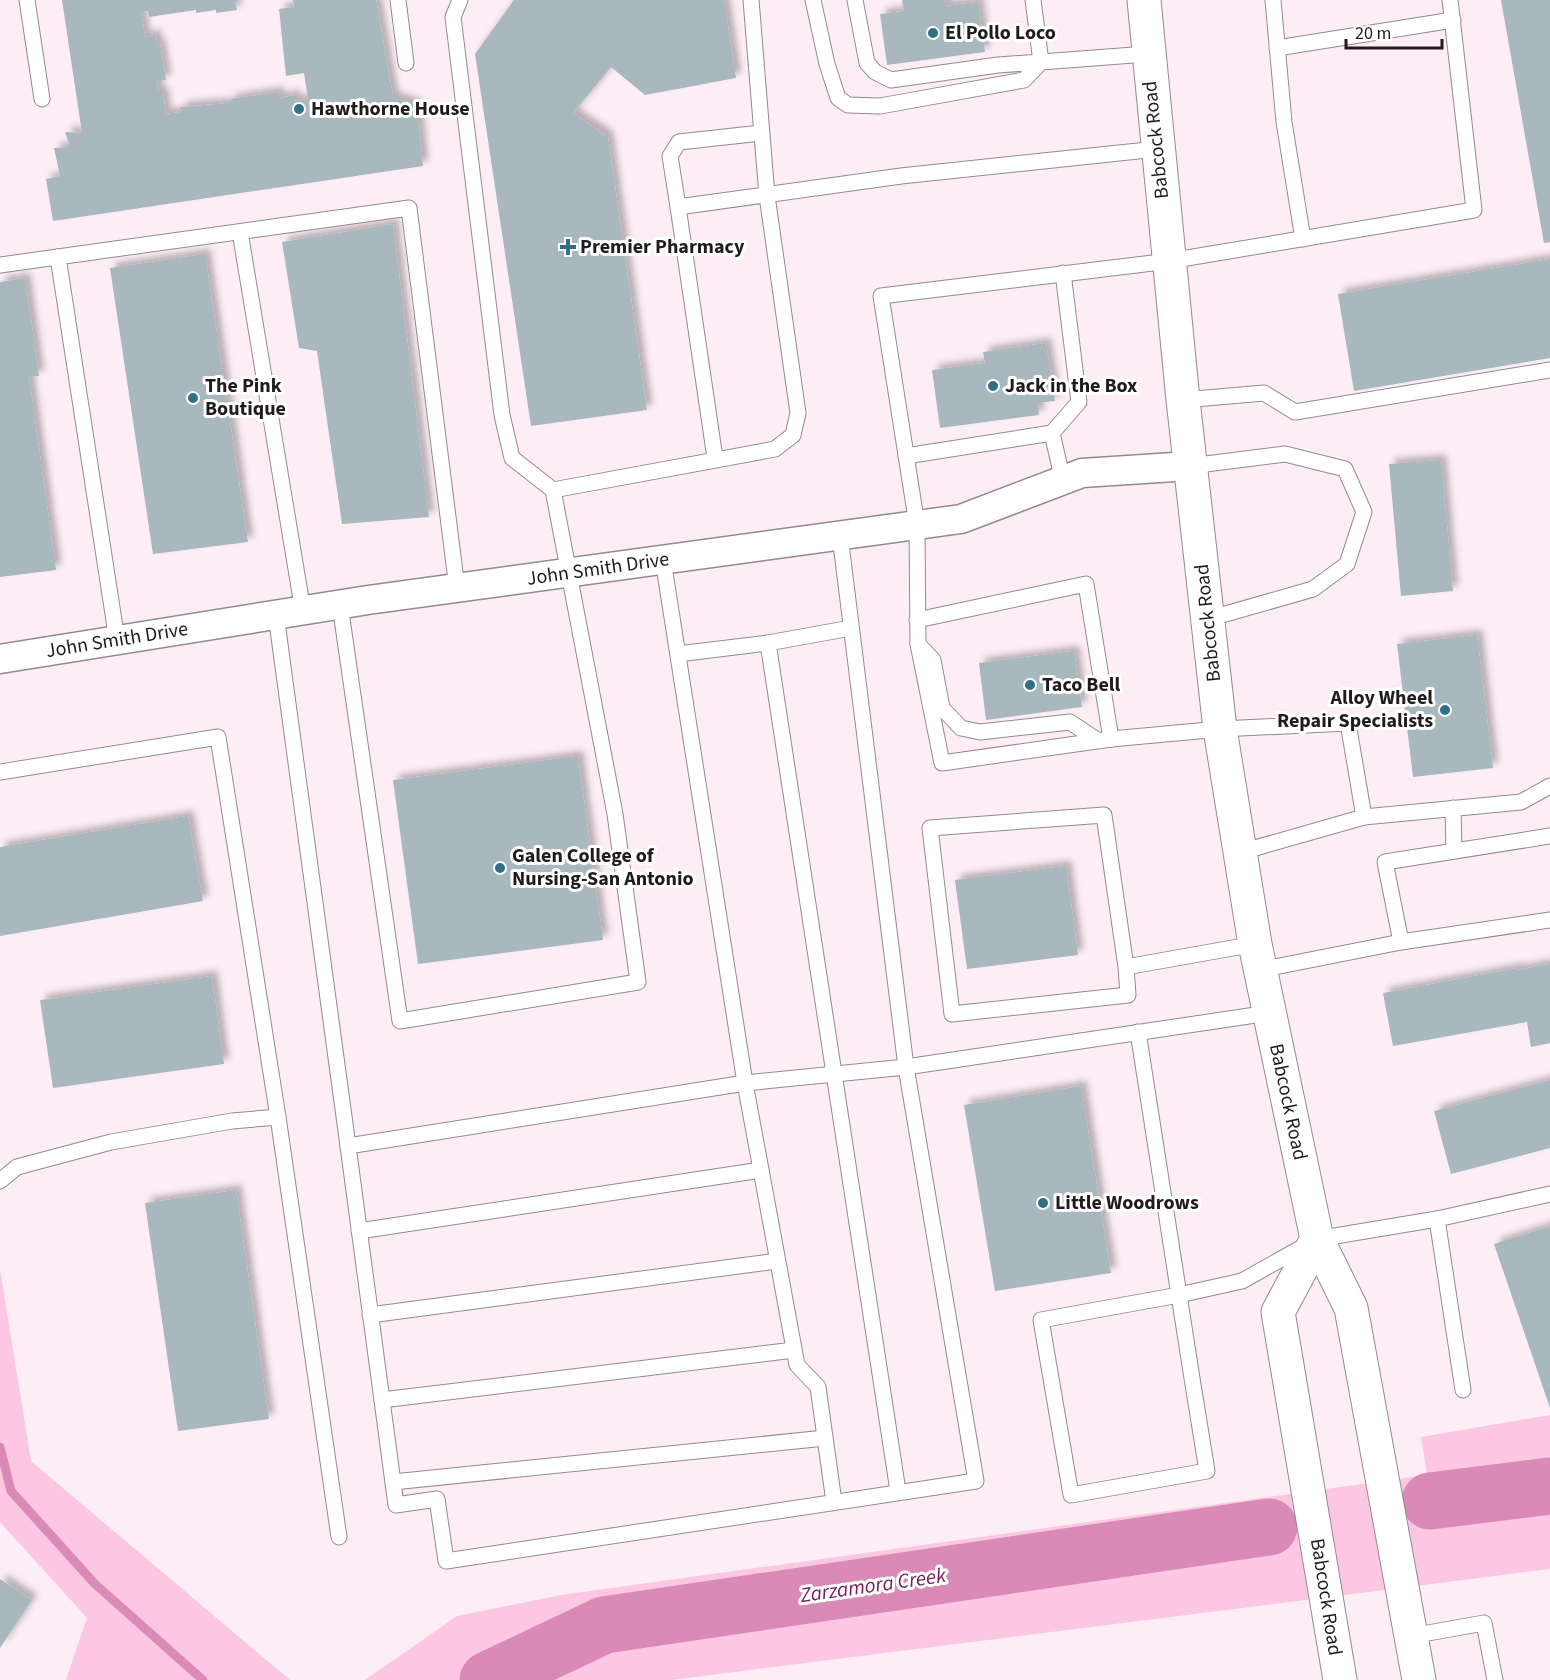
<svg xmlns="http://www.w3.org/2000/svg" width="1550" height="1680" font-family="'Source Sans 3',sans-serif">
<defs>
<filter id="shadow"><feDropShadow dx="5.5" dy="-5.5" stdDeviation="3" flood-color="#0004"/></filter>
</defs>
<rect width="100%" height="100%" fill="#fdeef5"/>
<g fill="#fdc7e4">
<path d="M0 1269 31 1461 290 1680H66L87 1618 0 1522Z"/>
<path d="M1550 1415V1569L672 1680H365L457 1616 561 1595 1427 1475 1421 1437Z"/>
</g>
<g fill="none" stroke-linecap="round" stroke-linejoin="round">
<path stroke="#d98ab6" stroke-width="9" d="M0 1447 11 1491 95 1584 203 1680"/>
<g stroke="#d98ab6" stroke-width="57">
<path d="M1430 1501 1550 1486"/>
<path d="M488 1680 604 1625 1269 1527"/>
</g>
</g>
<g fill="#a8b8be" filter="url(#shadow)">
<path d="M62 0H240L235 2 237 10 216 13V10L196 13V10L149 17 148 11 141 12 145 37 156 35 157 45 160 44 166 80 157 81 159 93H163L166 114 181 112 180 107 231 103V99L278 92 279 98 295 95V101L308 99 304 73 286 76 279 9 294 7 293 0H376L393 97 417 105 423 166 53 221 46 179 60 176 54 148 70 147 65 132 82 133Z"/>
<path d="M514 0H724L736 78 645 95 611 67 573 113 608 137 647 410 531 426 475 54Z"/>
<path d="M902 0H945L946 6 978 2 985 52 887 65 880 14 904 11Z"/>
<path d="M1501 0H1550V242L1544 243Z"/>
<path d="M393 224 429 517 342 524 317 351 299 348 282 242Z"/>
<path d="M205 254 248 542 153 554 110 268Z"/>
<path d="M1550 259V358L1354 391 1338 294Z"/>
<path d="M25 278 39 376 29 377 56 570 0 577V282Z"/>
<path d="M1046 343 1055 401 1038 403 1039 415 940 428 932 370 985 363 983 352Z"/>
<path d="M1441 460 1453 591 1401 596 1389 464Z"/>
<path d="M1477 635 1493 768 1413 777 1397 644Z"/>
<path d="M1074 651 1082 707 986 720 979 663Z"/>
<path d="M578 756 603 940 418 964 393 780Z"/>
<path d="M188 816 203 901 0 936V847Z"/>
<path d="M1066 866 1078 955 967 969 955 880Z"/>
<path d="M1550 964V1043L1531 1047 1527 1022 1393 1046 1383 993 1518 968V970Z"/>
<path d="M212 976 224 1064 53 1088 40 1000Z"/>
<path d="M1550 1080V1148L1451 1174 1434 1111Z"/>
<path d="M1081 1086 1111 1273 995 1291 964 1105Z"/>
<path d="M236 1190 269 1419 178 1431 145 1203Z"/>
<path d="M1550 1226V1408L1494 1244Z"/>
<path d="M0 1579 32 1600 0 1648Z"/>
</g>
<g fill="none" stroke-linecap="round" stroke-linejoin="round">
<defs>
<g id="service">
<path d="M27 0 42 99"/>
<path d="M398 0 406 63"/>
<path d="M813 0 827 64 838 98 848 105 880 106 1024 80 1041 62 1147 54"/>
<path d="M855 0 867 63 875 72 891 80 998 65 1041 62 1033 0"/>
<path d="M1273 0 1284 122 1303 239"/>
<path d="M1277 48 1453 20"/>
<path d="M678 207 670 156 679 142 761 133"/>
<path d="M240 232 303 611"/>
<path d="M58 257 117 640"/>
<path d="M0 265 409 208 457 588"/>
<path d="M1183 400 1264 393 1295 412 1550 370"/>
<path d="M1052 433 1079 402 1063 273"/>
<path d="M906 456 1052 433 1063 481"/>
<path d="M715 458 678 207 901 176 1157 149"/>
<path d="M1190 466 1285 454 1345 469 1364 512 1347 564 1313 589 1208 619"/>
<path d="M553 490 775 449 793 435 798 413 767 196 751 0"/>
<path d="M663 560 745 1083 348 1146 396 1505 437 1499 446 1561 976 1481 906 1067 840 536"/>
<path d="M340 605 400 1021 638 982 615 814 553 490 512 458 502 415 453 17 460 0"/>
<path d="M276 615 348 1146"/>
<path d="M917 620 1086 584 1111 739"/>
<path d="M851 628 768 643 898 1491"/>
<path d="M918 644 933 660 942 708 961 728 980 732 1070 722 1097 740"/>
<path d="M678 654 768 643"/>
<path d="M0 772 218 737 278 1117"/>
<path d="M1453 808 1454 851"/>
<path d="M1364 817 1521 802 1550 786"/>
<path d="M1241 852 1364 817 1348 723 1220 729 1111 739 942 763 918 644 917 525 881 296 1169 261 1474 210 1450 0"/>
<path d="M1401 942 1385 862 1550 836"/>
<path d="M1126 967 1104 815 930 828 952 1014 1128 995 1126 967 1255 944"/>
<path d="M1259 970 1401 942 1550 920"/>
<path d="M1138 1032C1161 1179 1183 1325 1207 1471L1071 1495 1041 1320 1179 1295 1242 1281 1317 1239 1437 1219 1550 1194"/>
<path d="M0 1181 17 1167 111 1142 232 1121 278 1117 339 1537"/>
<path d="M1437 1219 1463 1390"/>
<path d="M359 1231 761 1170"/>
<path d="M370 1315 777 1261"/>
<path d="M382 1400 794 1350"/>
<path d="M393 1482 825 1438"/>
<path d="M834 1502 818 1387 797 1365 745 1083 906 1067 1269 1013"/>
<path d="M1411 1636 1484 1623 1495 1680"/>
</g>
<path id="minor" d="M0 659 368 600 961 519 1082 473 1190 466"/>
<g id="primary">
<path d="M1144 0 1183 400 1220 729 1255 944 1317 1239 1351 1308 1419 1680"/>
<path d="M1317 1239 1278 1312 1340 1680"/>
</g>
</defs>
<use href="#service" stroke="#95888f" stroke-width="17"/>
<use href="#minor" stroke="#95888f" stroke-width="31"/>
<use href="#primary" stroke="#95888f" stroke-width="35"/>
<use href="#service" stroke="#fff" stroke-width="15"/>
<use href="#minor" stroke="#fff" stroke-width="28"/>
<use href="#primary" stroke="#fff" stroke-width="33"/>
</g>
<g fill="#316f85" stroke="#fff" stroke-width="2">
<circle cx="933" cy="33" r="6"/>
<circle cx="299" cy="109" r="6"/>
<path d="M565 238h6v6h6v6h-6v6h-6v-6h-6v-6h6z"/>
<circle cx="993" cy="386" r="6"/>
<circle cx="193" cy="398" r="6"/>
<circle cx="1030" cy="685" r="6"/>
<circle cx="1445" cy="710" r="6"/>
<circle cx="500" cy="868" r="6"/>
<circle cx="1043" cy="1203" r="6"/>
</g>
<g text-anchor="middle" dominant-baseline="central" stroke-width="6" stroke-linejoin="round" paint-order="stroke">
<g font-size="20" font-weight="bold" fill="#201b1e" stroke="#fff" text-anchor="start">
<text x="945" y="33">El Pollo Loco</text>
<text x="311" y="109">Hawthorne House</text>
<text x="580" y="247">Premier Pharmacy</text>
<text x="205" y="386">The Pink<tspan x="205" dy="23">Boutique</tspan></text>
<text x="1005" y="386">Jack in the Box</text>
<text x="1042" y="685">Taco Bell</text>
<text x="1433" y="698" text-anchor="end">Alloy Wheel<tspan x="1433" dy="23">Repair Specialists</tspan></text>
<text x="512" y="856">Galen College of<tspan x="512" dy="23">Nursing-San Antonio</tspan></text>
<text x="1055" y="1203">Little Woodrows</text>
</g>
<g font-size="20" fill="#201b1e" stroke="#fff">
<text transform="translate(1156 140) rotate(-96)">Babcock Road</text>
<text transform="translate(598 569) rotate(-8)">John Smith Drive</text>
<text transform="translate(1208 623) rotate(-96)">Babcock Road</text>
<text transform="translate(117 640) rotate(-9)">John Smith Drive</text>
<text transform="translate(1288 1102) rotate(78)">Babcock Road</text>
<text transform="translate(1326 1597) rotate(81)">Babcock Road</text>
</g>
<g font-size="21" font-style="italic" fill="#751a55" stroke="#fff">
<text transform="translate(873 1585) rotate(-8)">Zarzamora Creek</text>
</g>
</g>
<path d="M1346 39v9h96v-9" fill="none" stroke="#201b1e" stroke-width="3"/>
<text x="1355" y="39" font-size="18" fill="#201b1e" stroke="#ffffff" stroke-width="4.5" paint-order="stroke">20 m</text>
</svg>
